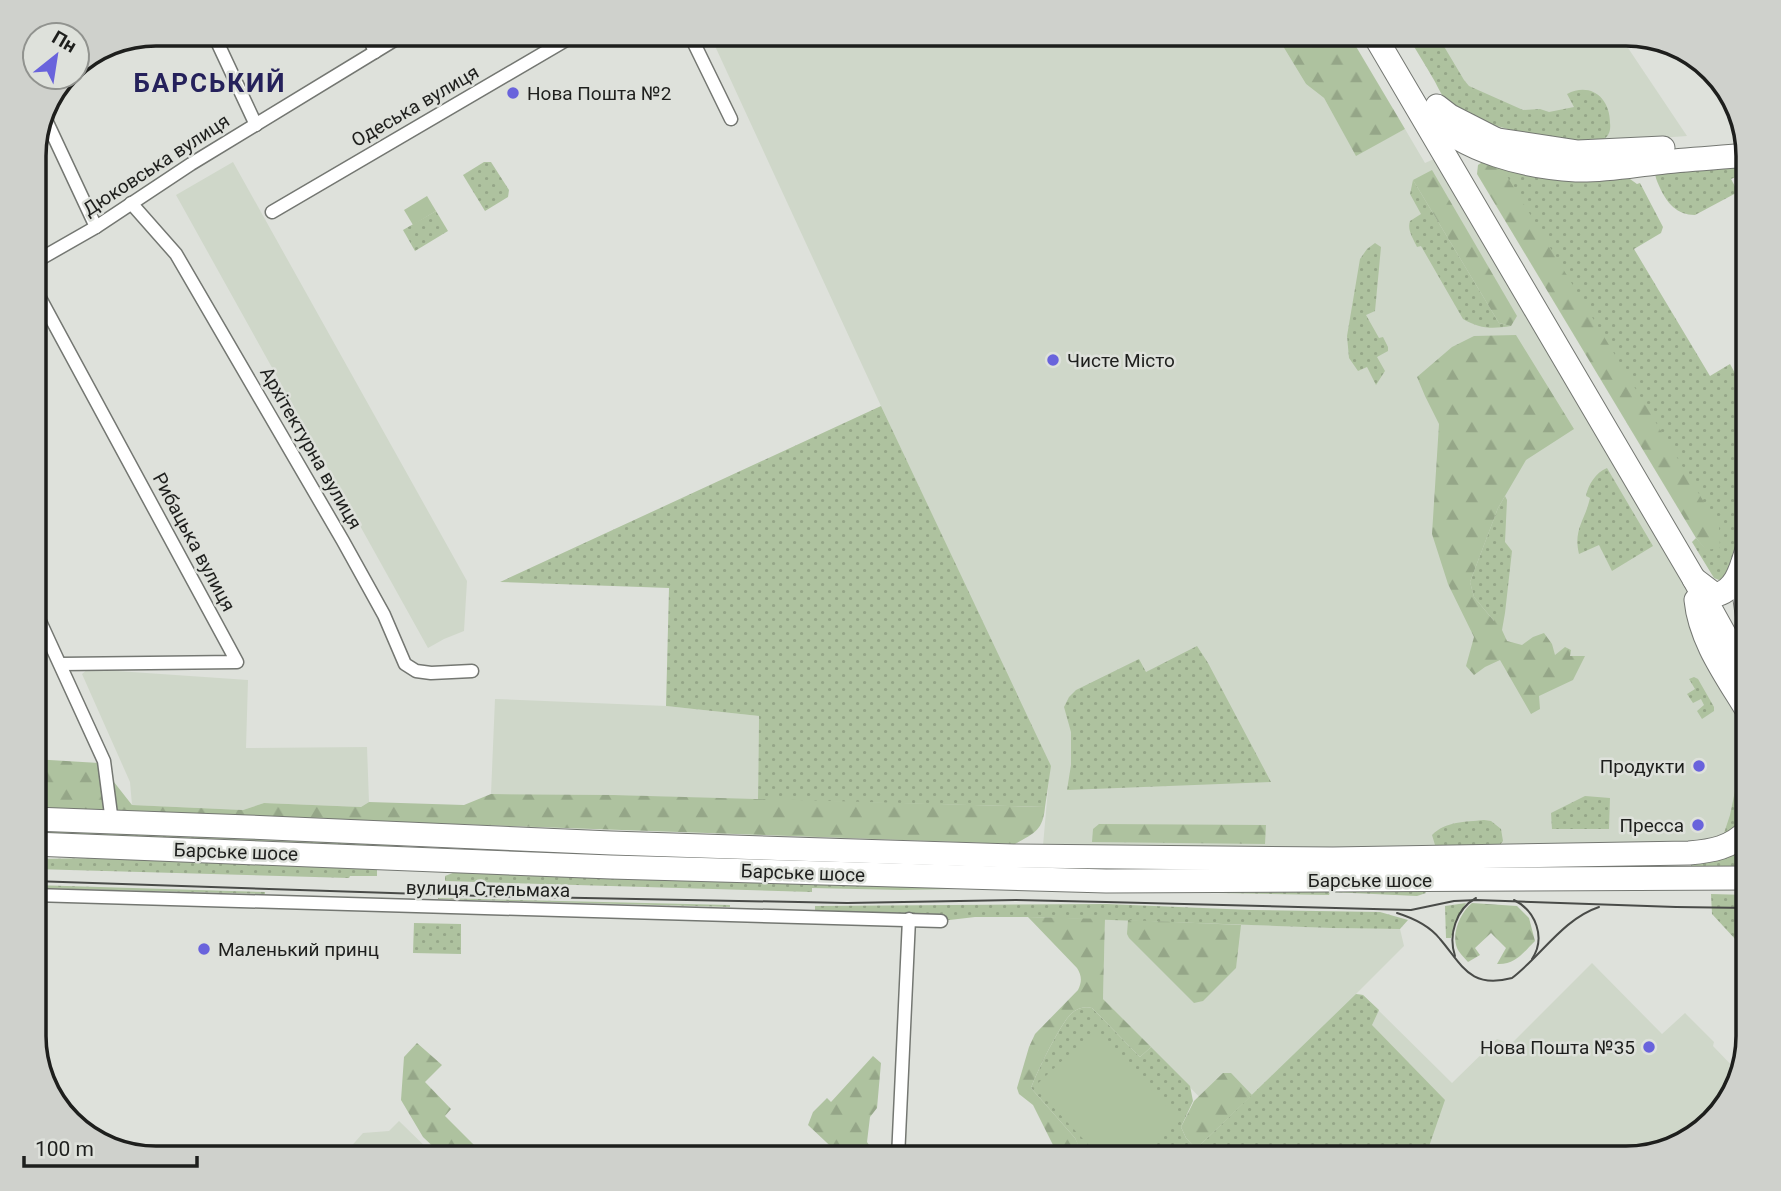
<svg xmlns="http://www.w3.org/2000/svg" width="1781" height="1191" font-family="Roboto,sans-serif">
<defs>
<pattern id="green-dots" width="8" height="8" patternUnits="userSpaceOnUse" patternTransform="scale(1.75)"><rect width="8" height="8" fill="#aec29f"/><path d="M2 2h.1M6 6h.1" fill="none" stroke="#95a688" stroke-width="1.8" stroke-linecap="round"/></pattern>
<pattern id="forest-firs" width="22" height="20" patternUnits="userSpaceOnUse" patternTransform="scale(1.75)"><rect width="22" height="20" fill="#aec29f"/><path d="M5 1l3.5 6h-7zM16 11l3.5 6h-7z" fill="#95a688"/></pattern>
</defs>
<rect width="100%" height="100%" fill="#dee1db"/>
<g fill="#cfd7c9">
<path d="M709 33H1275L1306 84 1324 98 1356 155 1405 129 1425 163 1443 155 1694 579 1748 712V830L1728 846 1042 857 1050 766 881 406Z"/>
<path d="M1406 33H1618L1687 136 1588 143 1497 127Z"/>
<path d="M233 162 467 581 464 631 444 639 428 648 176 195Z"/>
<path d="M88 669 248 680 246 748 367 747 369 802 361 807 264 803 243 810 132 805 130 782 82 674Z"/>
<path d="M495 699 666 706 759 716 758 800 614 795 491 794Z"/>
<path d="M1105 919 1331 928 1400 929 1404 946 1356 994 1363 995 1452 1083 1497 1039 1511 1044 1592 963 1662 1034 1685 1013 1714 1042 1713 1046 1737 1071 1727 1104 1686 1142 1626 1158H1187L1224 1122 1103 999Z"/>
<path d="M399 1121 437 1158H341L363 1133 389 1131Z"/>
</g>
<g fill="url(#green-dots)">
<path d="M1406 33H1436L1464 80 1469 86 1523 110 1540 109 1549 112 1574 107 1567 94C1590 82 1610 97 1610 123 1611 130 1609 138 1601 140 1579 149 1494 127 1470 117 1463 114 1453 108 1448 102 1442 97 1438 87 1434 80 1425 64 1415 49 1406 33Z"/>
<path d="M1496 158 1615 175 1630 179 1637 184 1640 183 1663 227 1661 233 1634 249 1710 376 1730 364 1748 397V505L1733 565 1723 579 1719 580 1714 578 1692 542 1696 538 1707 550Z"/>
<path d="M1748 158V172L1731 179 1738 192 1695 215C1677 215 1667 203 1660 188 1657 181 1655 177 1655 171Z"/>
<path d="M484 162H491L509 190 508 197 485 211 463 175Z"/>
<path d="M1413 180 1499 323 1511 326C1492 329 1480 329 1463 319L1421 246 1417 247C1413 238 1407 230 1410 221L1421 214 1410 194Z"/>
<path d="M436 211 448 231 415 251 403 230Z"/>
<path d="M1375 243 1381 247 1375 311 1366 315 1379 338 1383 337 1388 347V351L1377 357 1385 371 1376 385 1367 367 1358 371 1349 358 1347 336 1360 259 1367 249Z"/>
<path d="M881 406 1051 766 1045 807 758 800 759 716 666 706 669 588 500 582Z"/>
<path d="M1607 468 1653 546 1612 571 1599 545 1579 554C1573 529 1585 521 1590 498L1586 496C1588 485 1596 472 1607 468Z"/>
<path d="M1505 496 1507 500 1505 542 1512 551 1505 613H1498L1495 622 1474 597 1470 582 1498 508Z"/>
<path d="M1197 646 1208 663 1271 782 1067 790 1071 765V732L1064 707 1069 697 1076 690 1139 659 1146 672Z"/>
<path d="M1694 677 1698 679 1714 707V711L1702 719 1697 711 1704 705 1701 699 1693 703 1687 694 1695 689 1689 679Z"/>
<path d="M1747 756 1748 811 1744 821 1730 834 1724 833 1730 815 1741 762Z"/>
<path d="M1585 796 1610 798 1609 829H1552L1551 813Z"/>
<path d="M1484 820 1491 821 1501 829 1503 841 1499 846 1439 848 1435 845 1432 835C1446 821 1465 822 1484 820Z"/>
<path d="M34 827 403 845 402 849 34 837Z"/>
<path d="M1748 840V870L1691 871V862Z"/>
<path d="M167 857 346 863 377 870V876H350L349 878 34 869 33 859Z"/>
<path d="M463 869 1021 888 900 890 812 888V892L445 881V876Z"/>
<path d="M34 885 265 892V894L34 888Z"/>
<path d="M1422 889 1426 893 1417 896 1330 892 1329 895 1111 891Z"/>
<path d="M1711 894 1748 895V953L1712 914Z"/>
<path d="M438 898 730 905V907L438 899Z"/>
<path d="M1466 903 1456 920 1451 938H1446L1445 906Z"/>
<path d="M1106 904 1251 910 1380 912 1408 920 1400 929 1331 928 1028 917H975L941 921 815 916V906Z"/>
<path d="M414 923 461 924V954L413 953Z"/>
<path d="M1356 994 1363 995 1379 1010 1372 1025 1445 1100 1425 1158H1077L1078 1145 1075 1138 1031 1088C1036 1074 1060 1024 1071 1014 1077 1008 1084 1006 1092 1008L1140 1057 1151 1047 1190 1086 1193 1101 1181 1127 1186 1138 1196 1149Z"/>
</g>
<g fill="url(#forest-firs)">
<path d="M1275 33H1348L1405 129 1356 156 1324 98 1306 84Z"/>
<path d="M1496 158 1719 527 1720 548 1706 550 1696 538 1477 174 1478 165 1487 159Z"/>
<path d="M1432 170 1517 316 1511 326 1499 323 1413 180Z"/>
<path d="M1516 335 1574 429 1526 460 1498 508 1470 582 1474 597 1494 621 1498 612 1505 613 1502 630 1507 641 1522 645 1533 637 1544 633 1552 644 1555 655 1565 647 1571 650 1570 656H1585L1573 680 1539 696 1540 709 1531 714 1500 660 1485 667 1474 675 1466 666 1474 637 1448 584 1432 534 1439 424 1425 396 1417 377 1452 347 1474 336Z"/>
<path d="M33 759 99 763 132 805 243 810 264 803 361 807 369 802 464 805 491 794 614 795 1045 807C1043 830 1035 833 1015 844L34 809Z"/>
<path d="M1099 824 1266 825 1265 844 1092 842 1093 829Z"/>
<path d="M1472 903 1517 906 1529 918 1535 941C1523 953 1515 965 1497 964L1506 948 1491 933 1475 948 1480 955 1468 962C1464 957 1459 953 1457 948 1451 933 1461 912 1472 903Z"/>
<path d="M1028 917 1105 919 1103 999 1151 1047 1140 1057 1092 1008C1084 1006 1077 1008 1071 1014 1060 1024 1036 1074 1031 1088L1075 1138 1078 1144 1077 1158H1057V1153L1033 1105 1019 1094 1017 1088 1029 1047 1035 1034 1078 990C1082 982 1082 976 1077 968Z"/>
<path d="M1128 920 1241 925 1236 968 1203 1001 1194 1003 1129 938 1127 934Z"/>
<path d="M417 1043 442 1065 425 1082 451 1109 445 1116 487 1158H445L423 1137 401 1100 404 1057Z"/>
<path d="M873 1056 881 1063 877 1108 870 1117 867 1142 871 1148V1158H843L808 1125 813 1112 827 1098 831 1102Z"/>
<path d="M1223 1073H1231L1252 1095 1196 1149 1186 1138 1181 1127 1194 1101Z"/>
</g>
<g fill="#aec29f">
<path d="M427 196 436 211 413 225 404 210Z"/>
<path d="M1095 1030 1180 1121 1140 1158H1101L1034 1087Z"/>
</g>
<g fill="none" stroke-linecap="round" stroke-linejoin="round">
<defs>
<g id="street">
<path d="M213 33 256 125"/>
<path d="M367 33 375 52"/>
<path d="M689 33 731 119"/>
<path d="M46 120 96 227"/>
<path d="M131 203 176 254 343 541 384 615 405 664 416 671 431 673 472 671"/>
<path d="M272 212 578 33"/>
<path d="M33 263 96 227 191 164 406 33"/>
<path d="M33 285 237 662 61 664"/>
<path d="M33 606 104 761 112 822"/>
<path d="M33 895 941 921"/>
<path d="M898 1158 909 919"/>
</g>
<g id="highway">
<path d="M1373 33 1694 579 1725 635 1739 668 1748 681"/>
<path d="M1437 106 1450 116 1495 139"/>
<path d="M1427 115C1465 152 1525 167 1576 170 1603 171 1630 166 1656 163 1687 159 1717 158 1748 155"/>
<path d="M1485 138 1578 152 1663 148"/>
<path d="M1743 563V585L1748 620"/>
<path d="M1694 579 1715 595C1737 591 1742 565 1748 546"/>
<path d="M1696 600C1700 641 1727 677 1748 712"/>
<path d="M33 819 248 827 611 843 1013 856 1333 859 1689 853C1712 851 1731 848 1748 830"/>
<path d="M33 844 611 867 1106 881 1748 878"/>
</g>
</defs>
<use href="#street" stroke="#747772" stroke-width="15"/>
<use href="#highway" stroke="#747772" stroke-width="25"/>
<use href="#street" stroke="#fff" stroke-width="12"/>
<use href="#highway" stroke="#fff" stroke-width="23"/>
<g stroke="#494b48" stroke-width="2">
<path d="M33 881 482 896 847 903 1016 900 1106 902 1411 910 1454 901 1477 900 1676 907 1748 908"/>
<path d="M1514 900C1536 911 1546 938 1532 959"/>
<path d="M1397 913C1413 918 1429 925 1440 939 1463 966 1470 989 1512 978 1541 956 1563 919 1599 907"/>
<path d="M1455 956C1448 935 1456 909 1476 898"/>
</g>
</g>
<g fill="#6963dc" stroke="#dee1db" stroke-width="2.5">
<circle cx="513" cy="93" r="7"/>
<circle cx="1053" cy="360" r="7"/>
<circle cx="1699" cy="766" r="7"/>
<circle cx="1698" cy="825" r="7"/>
<circle cx="204" cy="949" r="7"/>
<circle cx="1649" cy="1047" r="7"/>
</g>
<g text-anchor="middle" dominant-baseline="central" stroke-width="5" stroke-linejoin="round" paint-order="stroke">
<g font-size="19" fill="#1e1f1d" stroke="#dee1db" text-anchor="start">
<text x="527" y="93">Нова Пошта №2</text>
<text x="1067" y="360">Чисте Місто</text>
<text x="1685" y="766" text-anchor="end">Продукти</text>
<text x="1684" y="825" text-anchor="end">Пресса</text>
<text x="218" y="949">Маленький принц</text>
<text x="1635" y="1047" text-anchor="end">Нова Пошта №35</text>
</g>
<g font-size="19" fill="#1e1f1d" stroke="#dee1db">
<text transform="translate(415 106) rotate(-30)">Одеська вулиця</text>
<text transform="translate(156 165) rotate(-33)">Дюковська вулиця</text>
<text transform="translate(311 448) rotate(60)">Архітектурна вулиця</text>
<text transform="translate(194 542) rotate(62)">Рибацька вулиця</text>
<text transform="translate(236 852) rotate(2)">Барське шосе</text>
<text transform="translate(803 873) rotate(2)">Барське шосе</text>
<text x="1370" y="880">Барське шосе</text>
<text transform="translate(488 889) rotate(1)">вулиця Стельмаха</text>
</g>
<g font-size="26" font-weight="bold" letter-spacing="2" fill="#25215b" stroke="#dee1db">
<text x="210" y="83">БАРСЬКИЙ</text>
</g>
</g>
<path d="M0 0H1781V1191H0ZM156 46H1626A110 110 0 0 1 1736 156V1036A110 110 0 0 1 1626 1146H156A110 110 0 0 1 46 1036V156A110 110 0 0 1 156 46Z" fill="#cfd1cc" fill-rule="evenodd"/>
<path fill="none" stroke="#1e1f1d" stroke-width="3.5" d="M156 46H1626A110 110 0 0 1 1736 156V1036A110 110 0 0 1 1626 1146H156A110 110 0 0 1 46 1036V156A110 110 0 0 1 156 46Z"/>
<g transform="translate(56 56) rotate(30)"><circle r="33" fill="#dee1db" stroke="#91938f" stroke-width="2"/>
<path d="M0-5L12 26L0 18L-12 26Z" fill="#6963dc"/>
<text y="-10" font-size="19" font-weight="bold" text-anchor="middle" fill="#1e1f1d">Пн</text>
</g>
<path d="M24 1156v10h173v-10" fill="none" stroke="#1e1f1d" stroke-width="3.5"/>
<text x="35" y="1156" font-size="21" fill="#1e1f1d" stroke="#dee1db" stroke-width="5" paint-order="stroke">100 m</text>
</svg>
